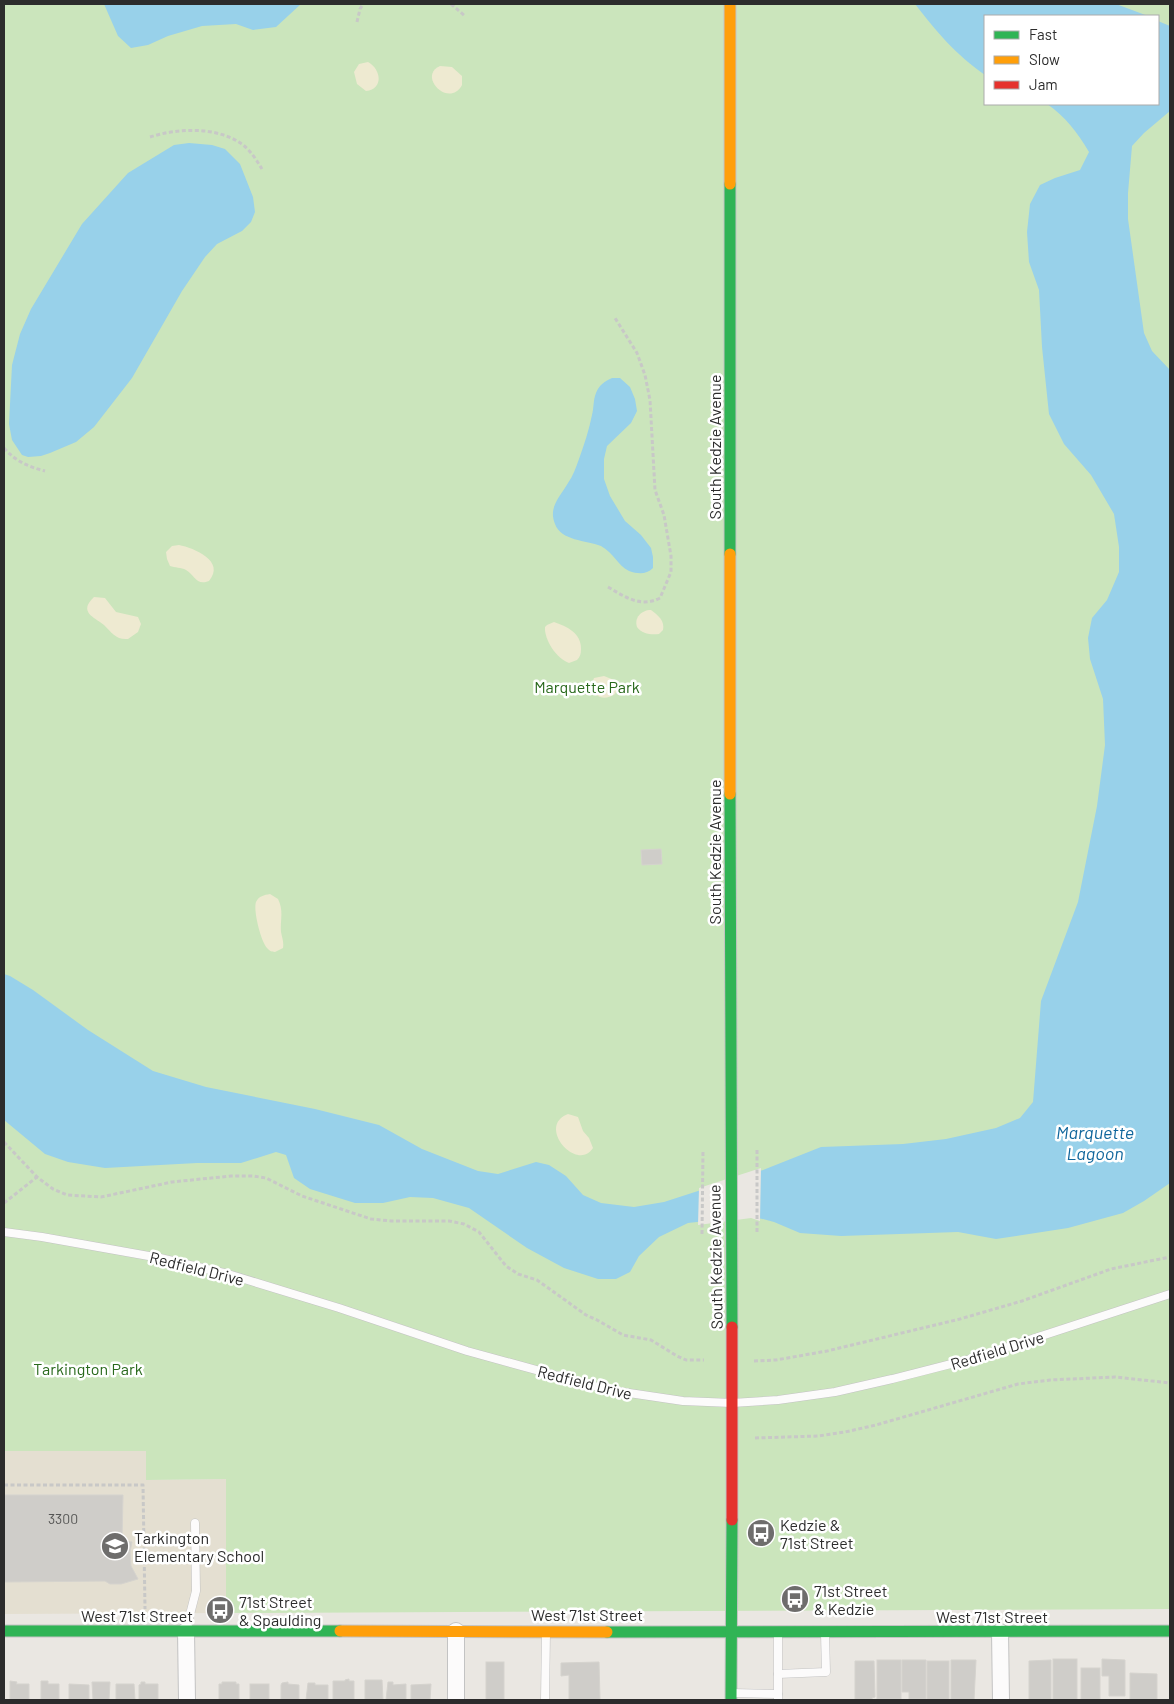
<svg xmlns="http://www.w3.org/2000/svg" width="1174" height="1704" font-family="Barlow,sans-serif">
<rect width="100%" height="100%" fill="#eae7e2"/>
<path fill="#e4dfd1" d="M4 1451H146V1480L226 1479V1613L4 1614Z"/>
<path fill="#cbe5bc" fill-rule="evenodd" d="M4 4H1170V1609L226 1613V1479L146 1480V1451H4ZM985 16H1158V104H985Z"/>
<g fill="#eeead1">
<path d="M368 62C381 69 384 89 366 91L357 84 354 72 359 64Z"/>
<path d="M440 66 452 67 462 76V85C449 109 417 76 440 66Z"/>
<path d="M179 545C194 548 226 561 209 581 196 586 195 575 186 570 181 567 175 568 170 566L167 559 166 552 172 546Z"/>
<path d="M94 597 105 598 116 612 138 617 141 624 138 632 128 639C116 640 112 633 104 625 94 617 78 612 94 597Z"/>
<path d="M651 610C658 615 665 621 663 630L659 634C651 635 642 634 637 627 634 618 641 610 651 610Z"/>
<path d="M554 622C568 627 581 633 581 649 581 654 580 657 577 660L569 663C557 659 544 640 545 627L547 625Z"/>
<path d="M604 676 614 680 618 687 615 694C605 701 594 698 591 686L594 678Z"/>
<path d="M270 894 278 899C284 911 280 920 281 932 282 938 284 941 283 948L275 952C271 951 271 952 268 949 261 943 253 910 256 902 259 896 264 895 270 894Z"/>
<path d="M568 1114 578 1117 583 1131 589 1138 593 1148C577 1173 536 1126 568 1114Z"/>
</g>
<g fill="#98d1ea">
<path d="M104 4H301L276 27 253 30 236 24 202 26 168 36 148 45 131 48 118 36Z"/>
<path d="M915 4H1116L1148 16H985V75C955 54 937 32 915 4Z"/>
<path d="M1158 21 1170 26V111L1144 133 1132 146 1128 193V219L1144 333 1152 351 1170 370V1183L1144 1201 1123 1213 1068 1228 996 1239 958 1232 841 1236 800 1233 774 1222 751 1216 688 1223 659 1237 639 1256 630 1272 616 1279H598L564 1268 527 1248 469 1208 433 1198 410 1197 383 1203H355L310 1189 294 1178 286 1155 276 1152 241 1163H197L105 1168 68 1162 45 1154 4 1120V974L10 976 33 990 88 1030 153 1071 206 1087 315 1109 379 1125 422 1149 478 1171 498 1174 536 1162 549 1165 566 1176 583 1195 601 1203 634 1207 664 1202 763 1170 821 1147 903 1144 946 1139 996 1128 1020 1118 1033 1102 1041 1001 1078 902 1097 806 1105 745 1103 699 1090 659 1088 638 1092 618 1107 600 1119 572V547L1114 514 1091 475 1064 444 1049 414 1042 347 1039 290 1029 262 1027 232 1030 204 1040 185 1055 178 1080 170 1089 152C1078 133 1065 116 1047 104H1158Z"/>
<path d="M189 143 212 145 225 149 240 164 253 197 255 212 251 222 242 231 217 244 205 257 182 291 132 378 94 427 76 442 50 453 41 456 28 457 22 455 12 440 9 424 12 365 20 334 31 309 82 224 128 173 174 145Z"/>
<path d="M612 378H620L630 387 635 399 637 411 631 423 607 446 604 459V479L610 496 625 521 641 535 651 548 653 557V568C646 575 638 574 629 571 618 566 614 553 601 546 586 540 561 541 555 524 548 507 560 497 568 483 573 476 576 467 579 459 584 445 589 430 592 415 594 408 593 400 596 393 599 385 605 381 612 378Z"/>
</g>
<path fill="#eae7e2" d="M761 1168 760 1221 751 1218 698 1225 699 1188Z"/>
<g fill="#cfcdc9" stroke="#d5d3ce">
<path d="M661 849 662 864 642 865 641 850Z"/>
<path d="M4 1495H123L122 1541 132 1542 130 1552 131 1566 138 1579 121 1584H110L105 1581 4 1582Z"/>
<rect x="1053" y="1659" width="24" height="41"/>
<path d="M1102 1659 1125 1660V1696H1109V1676H1102Z"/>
<rect x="877" y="1660" width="24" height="39"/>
<path d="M902 1660H926V1699H909V1692H902Z"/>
<path d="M951 1660H976L974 1700H951Z"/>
<path d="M1051 1660V1700H1029V1661Z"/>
<path d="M855 1661H874L875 1697 872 1698V1700H855Z"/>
<rect x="927" y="1661" width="22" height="39"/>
<rect x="486" y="1662" width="18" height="38"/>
<path d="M599 1662 600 1700H569V1675L561 1676V1663Z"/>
<rect x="1081" y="1668" width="19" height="32"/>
<path d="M1130 1673 1157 1674V1700H1130Z"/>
<path d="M349 1679V1681H354V1700H333V1681H345V1680Z"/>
<path d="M365 1680H382L383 1700H365Z"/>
<path d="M10 1681 17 1682 16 1684H29V1700H10Z"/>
<path d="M41 1681H48V1684H59V1700H41Z"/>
<path d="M92 1682H110L109 1700H93Z"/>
<path d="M141 1682H145V1684H158V1700H139V1685L141 1684Z"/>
<path d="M222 1682H236V1684H239V1700H219V1684H222Z"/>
<path d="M288 1682V1684L299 1685V1700H281V1685L282 1683Z"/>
<path d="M388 1682H393V1685L406 1684V1700H386Z"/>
<path d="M308 1683H315V1685H328V1700H306Z"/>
<path d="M69 1684 89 1685V1700H69Z"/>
<path d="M116 1684H134L135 1700H116Z"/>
<rect x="250" y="1684" width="19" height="16"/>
<path d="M431 1684 430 1700H411V1685Z"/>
</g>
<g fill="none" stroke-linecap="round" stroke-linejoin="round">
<defs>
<g id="lane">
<path d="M4 1232 42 1237 160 1258 228 1274 339 1308 467 1351 609 1390 683 1401 732 1403 778 1400 835 1392 892 1379 974 1358 1170 1294"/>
<path d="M186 1630 196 1591 195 1523"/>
<path d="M778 1634V1674L826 1672 825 1634"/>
<path d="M733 1693 778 1694"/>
<path d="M545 1700 546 1633"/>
<path d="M778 1700V1674"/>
</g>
<g id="street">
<path d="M186 1631 187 1700"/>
<path d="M456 1631V1700"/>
<path d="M1000 1632 1001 1700"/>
</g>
<g id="fast">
<path d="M730 184V554"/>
<path d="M730 794 732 1327"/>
<path d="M4 1631H340"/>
<path d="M607 1632 1170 1631"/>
<path d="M731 1700 732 1520"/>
</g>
<g id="slow">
<path d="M730 4V184"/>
<path d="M730 554V794"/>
<path d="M340 1631 607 1632"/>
</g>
<path id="jam" d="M732 1520V1327"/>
</defs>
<use href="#lane" stroke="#c3c3c3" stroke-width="9"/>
<use href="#street" stroke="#c3c3c3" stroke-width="18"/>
<use href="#fast" stroke="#c3c3c3" stroke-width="13"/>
<use href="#slow" stroke="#c3c3c3" stroke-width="13"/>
<use href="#jam" stroke="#c3c3c3" stroke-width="13"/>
<g stroke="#c8c8c7" stroke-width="3" stroke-dasharray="4 2.5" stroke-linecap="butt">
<path d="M451 4 465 16"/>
<path d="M357 22 360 9 363 4"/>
<path d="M150 137C178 128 218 126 243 145 251 151 257 161 262 169"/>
<path d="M4 448C15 461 29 467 45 471"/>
<path d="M608 587C625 597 641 608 660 598L671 572V556L664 515 655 490 650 400 645 375 637 353 615 318"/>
<path d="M4 1142 37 1177 53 1189 67 1195 101 1197 172 1182 231 1176H253L266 1178 302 1196 371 1219 391 1221H449L464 1224 479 1232 506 1266 518 1274 537 1280 586 1315 597 1320 623 1335 651 1340 677 1356 686 1360H704"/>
<path d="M757 1150V1234"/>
<path d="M4 1203 37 1177"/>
<path d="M702 1234 703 1150"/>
<path d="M754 1361 776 1360 827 1351 960 1319 1022 1301 1111 1269 1170 1257"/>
<path d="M755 1438 818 1436 845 1432 876 1425 1018 1384 1050 1380 1115 1377 1170 1383"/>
<path d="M4 1485H143L145 1609"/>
</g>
<use href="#lane" stroke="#fcfbfb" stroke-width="8"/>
<use href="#street" stroke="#fcfbfb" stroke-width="16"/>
<use href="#fast" stroke="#30b455" stroke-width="11"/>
<use href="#slow" stroke="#ff9f0a" stroke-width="11"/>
<use href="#jam" stroke="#e5322d" stroke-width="11"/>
</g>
<defs>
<symbol id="bus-disc" viewBox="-11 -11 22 22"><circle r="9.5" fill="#6e6d6c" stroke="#fff"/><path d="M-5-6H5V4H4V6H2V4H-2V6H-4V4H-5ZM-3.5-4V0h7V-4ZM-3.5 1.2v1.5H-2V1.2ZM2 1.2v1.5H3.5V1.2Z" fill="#fff"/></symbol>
<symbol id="school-disc" viewBox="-11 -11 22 22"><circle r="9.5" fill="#6e6d6c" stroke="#fff"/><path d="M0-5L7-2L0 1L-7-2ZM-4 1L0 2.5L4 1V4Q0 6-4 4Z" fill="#fff"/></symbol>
</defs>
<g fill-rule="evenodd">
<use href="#bus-disc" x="745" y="1517" width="32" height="32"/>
<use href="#school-disc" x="99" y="1530" width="32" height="32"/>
<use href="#bus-disc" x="779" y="1583" width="32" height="32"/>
<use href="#bus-disc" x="204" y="1594" width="32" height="32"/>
</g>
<g text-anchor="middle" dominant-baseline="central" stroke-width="5" stroke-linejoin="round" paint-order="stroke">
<g font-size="14" fill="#565655">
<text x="63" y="1518">3300</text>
</g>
<g font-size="16" fill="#2c2c2c" stroke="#fff">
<text transform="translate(714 447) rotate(-90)">South Kedzie Avenue</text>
<text transform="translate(714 852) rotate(-90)">South Kedzie Avenue</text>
<text transform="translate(715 1257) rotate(-91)">South Kedzie Avenue</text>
<text transform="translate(197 1268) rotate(14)">Redfield Drive</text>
<text transform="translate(997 1350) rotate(-17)">Redfield Drive</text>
<text transform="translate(585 1382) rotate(14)">Redfield Drive</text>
<text x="587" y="1614">West 71st Street</text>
<text x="137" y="1615">West 71st Street</text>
<text x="992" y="1616">West 71st Street</text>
</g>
<g font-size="16" fill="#29691c" stroke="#fff">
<text x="587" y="686">Marquette Park</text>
<text x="88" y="1368">Tarkington Park</text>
</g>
<g font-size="16" fill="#2c2c2c" stroke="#fff" text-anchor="start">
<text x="780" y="1524">Kedzie &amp;<tspan x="780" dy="18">71st Street</tspan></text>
<text x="134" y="1537">Tarkington<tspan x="134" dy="18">Elementary School</tspan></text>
<text x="814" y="1590">71st Street<tspan x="814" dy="18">&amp; Kedzie</tspan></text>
<text x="239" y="1601">71st Street<tspan x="239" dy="18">&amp; Spaulding</tspan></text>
</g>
<g font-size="18" font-style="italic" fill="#10669c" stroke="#fff">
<text x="1095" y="1132">Marquette<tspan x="1095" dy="21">Lagoon</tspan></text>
</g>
</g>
<rect width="1174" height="1704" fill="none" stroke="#2c2c2c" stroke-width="10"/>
<rect x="984" y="15" width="175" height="90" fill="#ffffff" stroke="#ababab"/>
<rect x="994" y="31" width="25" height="8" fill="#30b455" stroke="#ababab"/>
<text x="1029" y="40" font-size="15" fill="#2c2c2c">Fast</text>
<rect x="994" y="56" width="25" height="8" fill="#ff9f0a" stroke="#ababab"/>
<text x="1029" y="65" font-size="15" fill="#2c2c2c">Slow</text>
<rect x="994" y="81" width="25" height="8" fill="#e5322d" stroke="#ababab"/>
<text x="1029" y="90" font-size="15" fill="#2c2c2c">Jam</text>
</svg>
